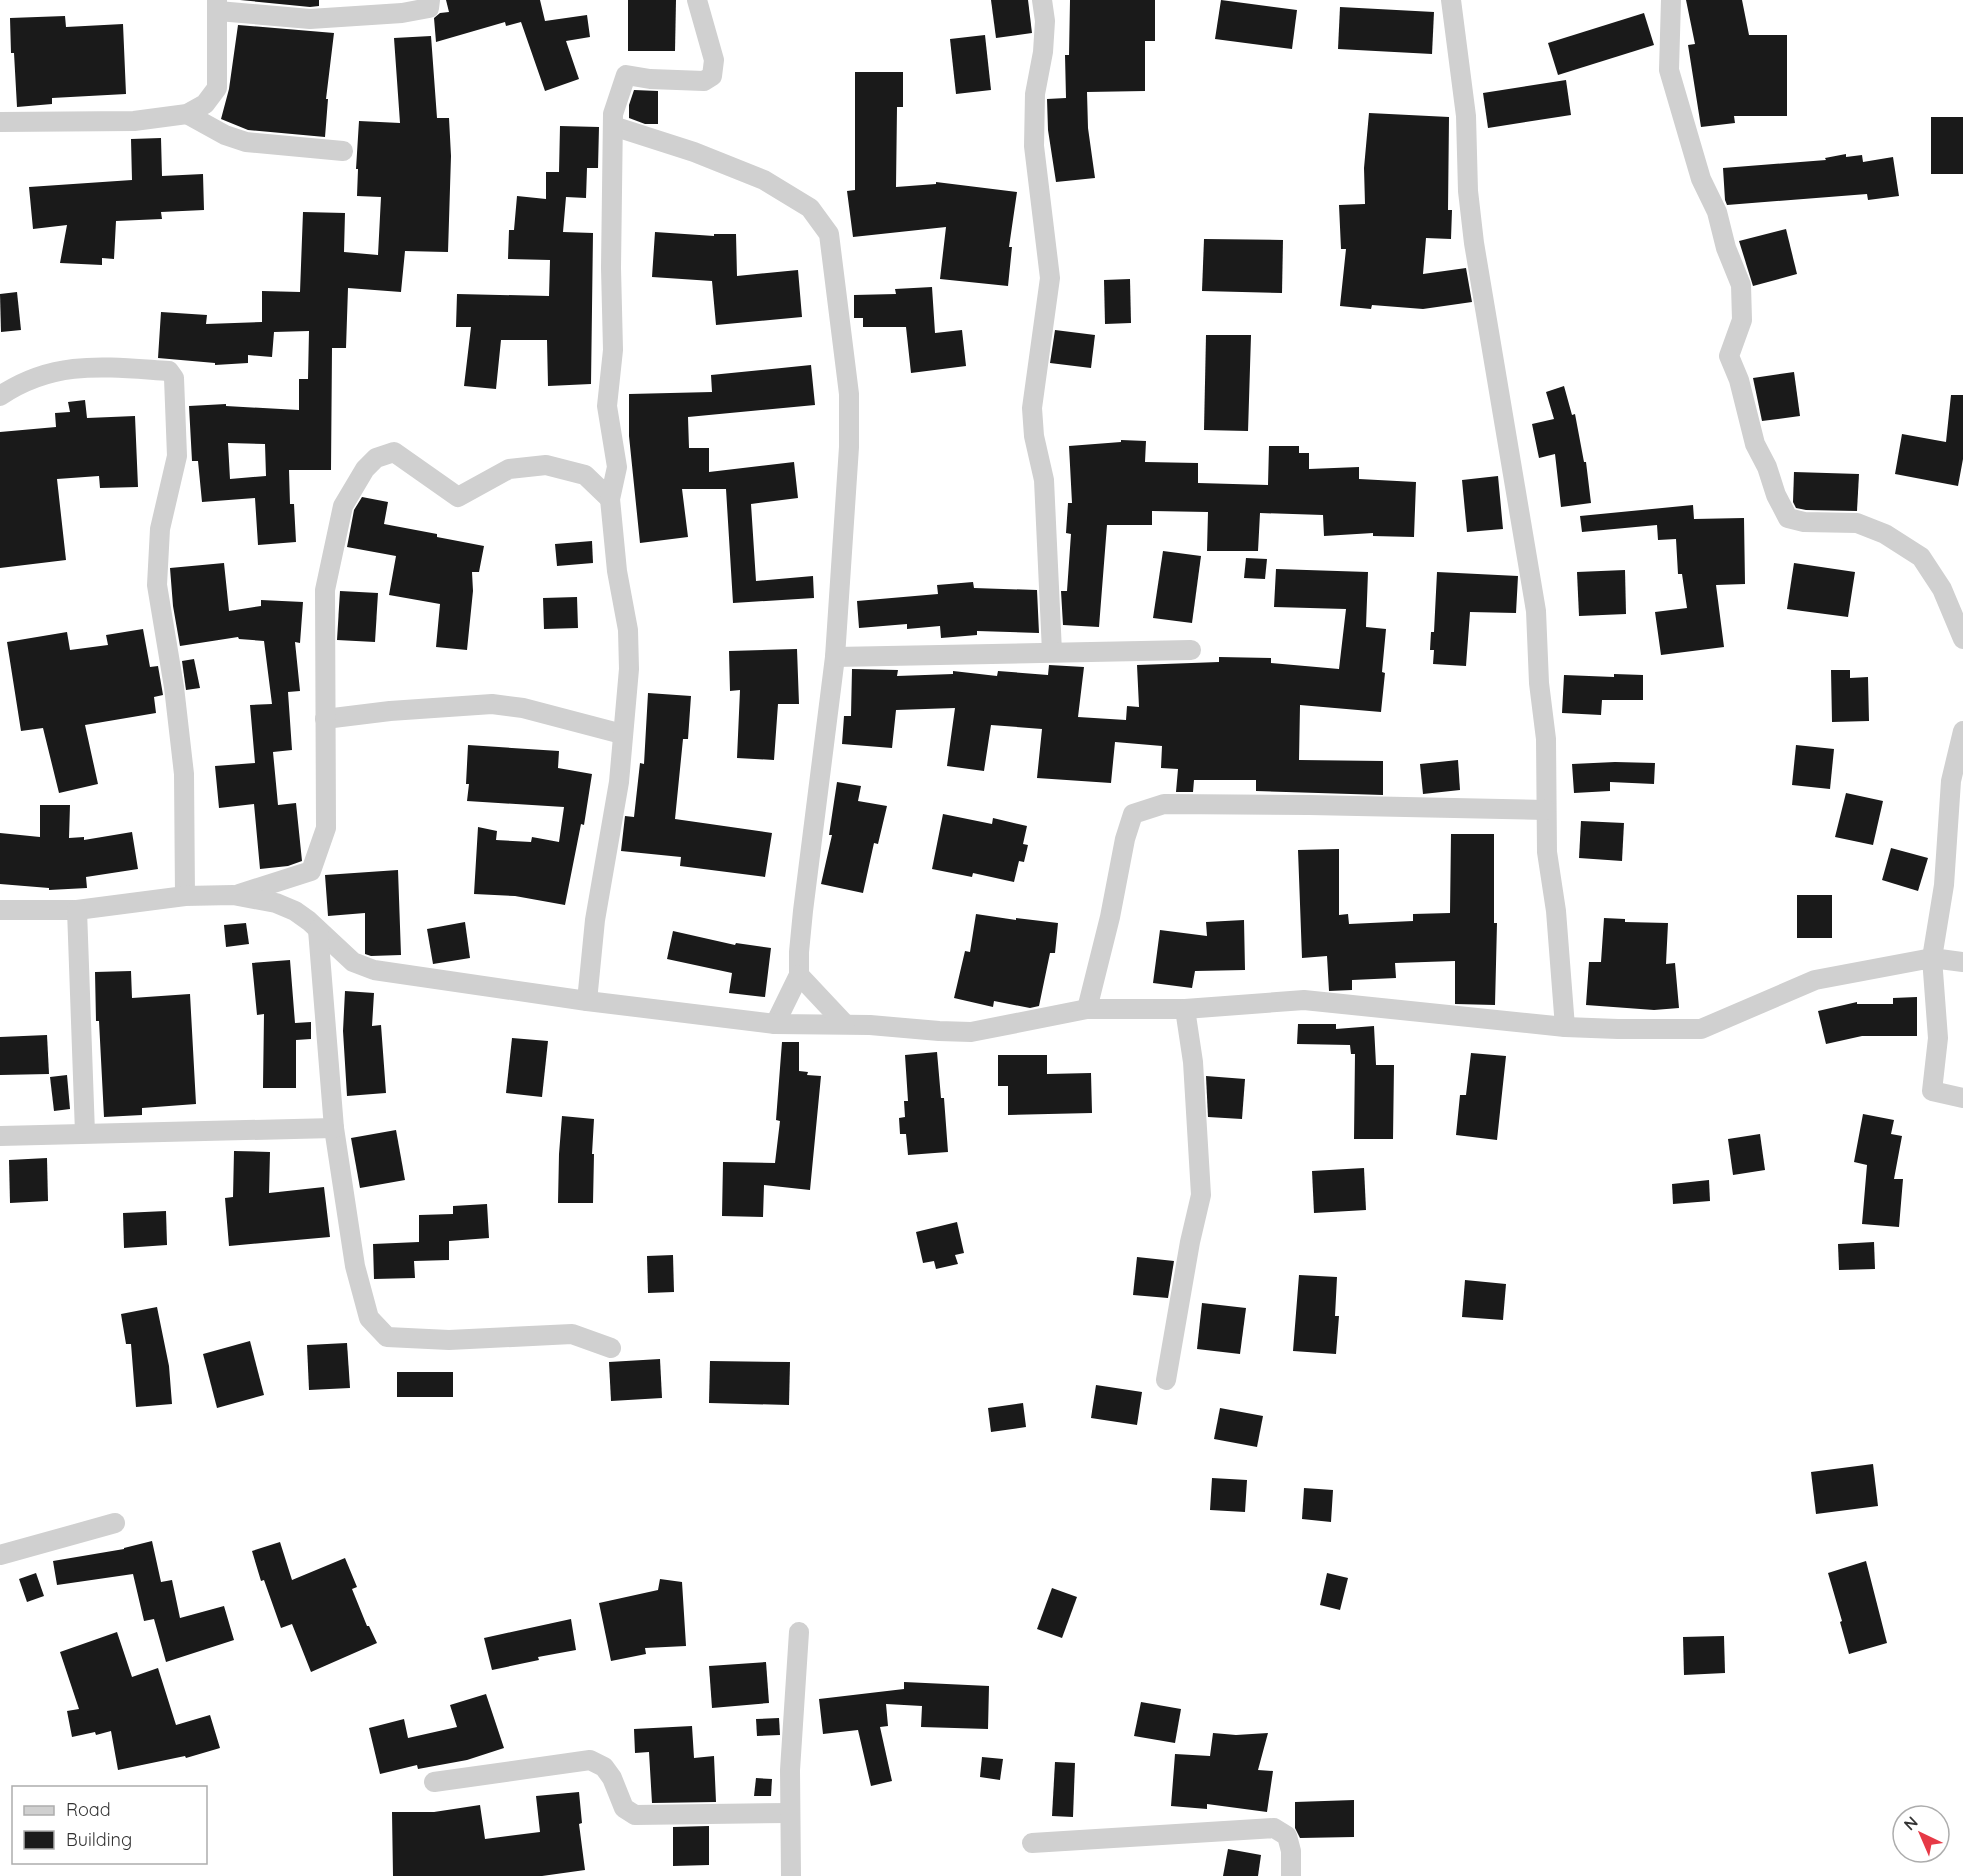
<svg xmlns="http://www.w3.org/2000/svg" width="1963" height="1876" font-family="Quicksand,sans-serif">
<rect width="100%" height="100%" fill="#fff"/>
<g fill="#1a1a1a" fill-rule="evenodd">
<path d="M240 0H319V6L310 7Z"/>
<path d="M446 0H540L545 21 587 15 590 37 566 41 579 79 545 91 521 22 506 26 505 22 436 42 434 18 440 13 449 12Z"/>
<path d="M628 0H676L675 51H628Z"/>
<path d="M991 0H1028L1032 33 996 38Z"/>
<path d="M1070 0H1155V41H1145V91L1087 92 1088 128 1095 178 1056 182 1048 130 1047 99 1066 98 1065 55H1069Z"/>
<path d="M1221 0 1297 10 1292 49 1215 39Z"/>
<path d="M1686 0H1742L1749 35H1787V116H1734L1735 123 1701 127 1688 45 1695 44Z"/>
<path d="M1340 7 1434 12 1432 54 1338 49Z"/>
<path d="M1644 13 1654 45 1558 75 1548 43Z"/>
<path d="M65 16 66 27 123 24 126 94 52 98V104L17 107 14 53H11L10 18Z"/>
<path d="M238 25 334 33 326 99H328L325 137 248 130 221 119 229 89Z"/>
<path d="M985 35 991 90 956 94 950 39Z"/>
<path d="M431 36 437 118H449L451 156 448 252 405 251 401 292 348 288 346 348H332L331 470H289L290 504H294L296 542 258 545 255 498 202 502 198 461H192L189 406 226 404V406L299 410V379H308L309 331 274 332 272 357 248 355V363L215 365V363L158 358 161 312 207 315 206 324 262 322V291L300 292 303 212 345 213 344 252 378 255 381 197 357 196 358 169H356L359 121 400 123 394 38ZM228 443 265 444 266 476 230 479Z"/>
<path d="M855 72H903V107H897L896 187 936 184V182L1017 192 1009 247H1012L1008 286 940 279 946 227 853 237 847 191 855 190Z"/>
<path d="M1566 80 1571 115 1488 128 1483 93Z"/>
<path d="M634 90 658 91V124H645L629 118V105Z"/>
<path d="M1369 113 1449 117 1448 210H1452L1451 239 1426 238 1423 274 1466 268 1472 302 1423 309 1372 305 1371 309 1340 306 1346 249H1341L1339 205 1365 204 1364 168Z"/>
<rect x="1931" y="117" width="32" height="57"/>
<path d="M560 126 599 127 598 168H587L586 198 566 197 563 232 593 233 591 384 548 386 547 340H501L496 389 464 386 471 327H456L457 294 549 296 550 260 508 259 509 230H514L517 196 546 199V172H559Z"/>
<path d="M161 138 162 176 203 174 204 210 161 212 162 219 116 221 114 259 102 258V265L60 263 67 225 33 229 29 187 132 180 131 139Z"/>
<path d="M1846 154V157L1862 155 1863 162 1893 157 1899 196 1868 200 1867 194 1727 205 1725 200 1723 168 1826 160 1825 158Z"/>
<path d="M1786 229 1797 274 1753 286 1739 241Z"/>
<path d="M655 232 714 236V234H736L737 276 798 270 802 317 716 325 712 281 652 277Z"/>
<path d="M1204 239 1283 240 1282 293 1202 291Z"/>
<path d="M1130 279 1131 323 1105 324 1104 280Z"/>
<path d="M932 287 935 333 962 330 966 366 911 373 906 327H863V318H854V295L896 294 895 289Z"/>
<path d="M17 292 21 330 1 332 0 294Z"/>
<path d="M1055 330 1095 335 1091 368 1050 363Z"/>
<path d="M1206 335H1251L1248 431 1204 430Z"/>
<path d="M811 365 815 405 688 417 689 448H709V472L794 462 798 498 751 504 756 581 813 576 814 598 733 603 726 489H682L688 537 640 543 629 436V394L712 392 711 375Z"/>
<path d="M1794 372 1800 416 1762 421 1753 378Z"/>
<path d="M1564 386 1572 415 1575 414 1584 462H1586L1591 503 1561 507 1555 454 1539 458 1532 424 1554 419 1546 392Z"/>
<path d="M1951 395H1963V459L1958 486 1895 474 1902 434 1946 442Z"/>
<path d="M85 400 87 418 135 416 138 487 100 488 99 476 57 479 66 560 0 568V432L56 427 55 413 70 412 68 402Z"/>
<path d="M1121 440 1146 441 1145 462 1198 463V483L1268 485 1269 446H1299V453H1309V469L1359 467V479L1416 482 1414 537 1373 536V533L1324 536 1323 515 1260 513 1258 551H1207L1208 512 1152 511V525H1107L1099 627 1063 625 1061 591H1067L1071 534 1066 533 1068 503H1072L1069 446 1121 442Z"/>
<path d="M1794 472 1859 474 1857 511 1806 510 1796 508 1793 502Z"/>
<path d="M1498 476 1503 529 1467 532 1462 480Z"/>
<path d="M362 497 388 502 384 524 437 534V537L484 546 479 572H472L473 591 467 650 436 647 440 604 389 595 396 556 347 547 354 510Z"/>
<path d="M1693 505 1694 519 1744 518 1745 584 1716 585 1724 647 1661 655 1655 612 1687 608 1682 574H1678L1676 539 1658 540 1657 525 1582 532 1580 516Z"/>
<path d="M592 541 593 563 557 566 555 544Z"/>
<path d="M1163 551 1201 556 1192 623 1153 618Z"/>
<path d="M1246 558 1267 559 1265 579 1244 578Z"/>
<path d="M224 563 229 611 261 606V600L303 602 300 643 295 642 300 691 288 692 292 750 273 752 278 805 296 803 302 861 288 866 260 869 254 804 219 808 215 766 255 763 250 705 272 704 264 641 239 639 238 637 180 646 173 606 170 568Z"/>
<path d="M1794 563 1855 572 1848 617 1787 609Z"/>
<path d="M1276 569 1368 572 1366 627 1386 629 1382 672 1385 673 1381 712 1300 705 1299 760 1383 761V795L1256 791V780H1194L1193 792H1176L1178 769 1161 768 1162 746 1115 742 1111 783 1037 778 1042 729 991 725 984 771 947 766 955 708 896 710 892 748 842 744 844 716H851L852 669 898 670 897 676 953 674V671L997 676 998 671 1048 675 1049 665 1084 667 1078 717 1126 720 1127 706 1139 707 1137 665 1219 662V657L1271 658V663L1339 669 1346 609 1274 607Z"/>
<path d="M1625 570 1626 614 1579 616 1577 572Z"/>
<path d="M1437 572 1518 576 1516 613 1470 612 1466 666 1433 664 1434 650H1430L1431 632H1434Z"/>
<path d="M973 582 974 588 1037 590 1039 633 977 631V635L941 638 940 626 907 629V624L859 628 857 601 938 594 937 585Z"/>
<path d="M340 591 378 593 375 642 337 640Z"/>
<path d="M577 597 578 628 544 629 543 598Z"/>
<path d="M143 629 150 667 158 666 162 689 163 695 154 697 156 713 85 725 98 784 59 793 43 728 21 731 7 642 67 632 70 650 108 645 106 635Z"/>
<path d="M797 649 799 704H778L774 760 737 758 740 690 730 691 729 651Z"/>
<path d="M194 659 200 688 186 690 182 661Z"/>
<path d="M1831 670H1850V678L1868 677 1869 721 1832 722Z"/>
<path d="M1614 674 1643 675V700H1602L1601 715 1562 713 1564 675 1614 677Z"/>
<path d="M648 693 691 696 688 739H683L675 819 772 833 765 877 680 866 681 857 621 851 625 816 634 817 640 763 644 764Z"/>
<path d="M468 745 559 751 558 768 592 774 584 825 581 824 565 905 515 896 474 894 478 827 497 831 496 840 531 842 532 837 559 842 564 807 467 801 469 784H466Z"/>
<path d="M1796 745 1834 749 1830 789 1792 785Z"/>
<path d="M1458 760 1460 790 1423 794 1420 764Z"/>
<path d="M1615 762 1655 763 1654 784 1610 782V791L1574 793 1572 764Z"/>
<path d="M837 782 861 786 858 801 887 806 878 844 874 843 863 893 821 884 832 835H829Z"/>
<path d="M1846 793 1883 801 1873 845 1835 837Z"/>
<path d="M40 805H70L69 838 84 837V840L132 832 138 869 86 877 87 888 49 890V888L0 884V833L40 837Z"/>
<path d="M943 814 992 824 993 818 1027 826 1023 844 1028 845 1024 862 1019 861 1014 882 973 873 972 877 932 869Z"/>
<path d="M1581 821 1624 823 1622 861 1579 858Z"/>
<path d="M1451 834H1494V923H1497L1495 1005 1455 1004V961L1395 963 1396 978 1352 980V990L1329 991 1327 956 1302 958 1298 850 1339 849V915L1348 914 1349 924 1413 921V914L1450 913Z"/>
<path d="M1891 848 1928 858 1918 891 1882 880Z"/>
<path d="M398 870 401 955 371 956 365 954V913L328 916 325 875Z"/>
<rect x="1797" y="895" width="35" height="43"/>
<path d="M976 914 1016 920V918L1058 923 1055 953H1050L1039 1006 1030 1008 994 1001 993 1007 954 998 965 951 970 952Z"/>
<path d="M1604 918 1625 919V922L1668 923 1666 964 1675 963 1679 1008 1654 1010 1586 1005 1589 962H1601Z"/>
<path d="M1244 920 1245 970 1195 971 1192 988 1153 983 1160 930 1207 936 1206 922Z"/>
<path d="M465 922 470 958 433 964 427 929Z"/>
<path d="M246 923 249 944 226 947 224 925Z"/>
<path d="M673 931 735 945 736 943 771 948 765 997 729 993 732 973 667 959Z"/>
<path d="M290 960 295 1023 311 1022V1039L296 1040V1088H263L264 1014 257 1015 252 963Z"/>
<path d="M131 971 132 998 190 994 196 1104 142 1108V1115L104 1117 99 1021H96L95 972Z"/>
<path d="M345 991 374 993 372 1026 381 1025 386 1093 347 1096 343 1031Z"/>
<path d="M1917 997V1036H1862L1826 1044 1818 1011 1857 1002V1004H1893V998Z"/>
<path d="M1298 1024H1336V1029L1374 1026 1376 1065H1394L1393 1139H1354L1355 1054H1351L1350 1045 1297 1044Z"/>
<path d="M47 1035 49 1074 0 1075V1037Z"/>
<path d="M512 1038 548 1041 542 1097 506 1093Z"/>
<path d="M782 1042H799V1071L808 1072 807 1075 821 1076 810 1190 764 1185 763 1217 722 1216 723 1162 775 1163 780 1121 776 1120Z"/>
<path d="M937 1052 941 1098H944L948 1152 908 1155 906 1134H900L899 1118 905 1117 904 1101H908L905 1055Z"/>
<path d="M1471 1053 1506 1056 1497 1140 1456 1135 1460 1095H1466Z"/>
<path d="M998 1055H1047V1074L1091 1073 1092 1113 1008 1115V1086H998Z"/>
<path d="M67 1075 70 1109 54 1111 50 1077Z"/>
<path d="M1206 1076 1245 1079 1242 1119 1208 1117Z"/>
<path d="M1863 1114 1894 1120 1891 1134 1902 1136 1894 1179H1903L1899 1227 1862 1224 1867 1165 1854 1162Z"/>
<path d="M562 1116 594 1119 592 1154H594L593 1203H558L559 1154Z"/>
<path d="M396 1130 405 1180 360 1188 351 1138Z"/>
<path d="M1760 1134 1765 1170 1733 1175 1728 1139Z"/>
<path d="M234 1151 270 1152 269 1193 324 1187 330 1237 229 1246 225 1198 233 1197Z"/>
<path d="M47 1158 48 1201 10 1203 9 1160Z"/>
<path d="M1364 1168 1366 1210 1314 1213 1312 1171Z"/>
<path d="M1709 1180 1710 1201 1673 1204 1672 1184Z"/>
<path d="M487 1204 489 1238 449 1241V1260L414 1261 415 1278 374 1279 373 1244 419 1242V1215L453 1214V1206Z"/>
<path d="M166 1211 167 1245 124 1248 123 1213Z"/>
<path d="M957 1222 964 1253 955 1255 958 1264 936 1269 934 1261 923 1263 916 1232Z"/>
<path d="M1874 1242 1875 1269 1839 1270 1838 1244Z"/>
<path d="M673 1255 674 1292 648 1293 647 1256Z"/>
<path d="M1137 1257 1174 1261 1168 1298 1133 1295Z"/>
<path d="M1299 1275 1337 1277 1335 1316H1339L1336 1354 1293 1351Z"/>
<path d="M1465 1280 1506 1284 1503 1320 1462 1317Z"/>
<path d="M1202 1303 1246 1308 1240 1354 1197 1349Z"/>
<path d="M157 1307 169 1366 172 1404 136 1407 131 1344H126L121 1314Z"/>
<path d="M250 1341 264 1395 217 1408 203 1354Z"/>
<path d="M347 1343 350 1388 309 1390 307 1345Z"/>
<path d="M660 1359 662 1398 611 1401 609 1362Z"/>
<path d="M710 1361 790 1362 789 1405 709 1403Z"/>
<rect x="397" y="1372" width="56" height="25"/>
<path d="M1096 1385 1142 1392 1137 1425 1091 1418Z"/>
<path d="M1023 1403 1026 1427 991 1432 988 1408Z"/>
<path d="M1220 1408 1263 1416 1257 1447 1214 1439Z"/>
<path d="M1873 1464 1878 1506 1816 1514 1811 1472Z"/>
<path d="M1212 1478 1247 1480 1245 1512 1210 1510Z"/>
<path d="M1304 1488 1333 1490 1331 1522 1302 1519Z"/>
<path d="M152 1541 161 1582 172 1580 180 1618 224 1606 234 1640 166 1662 154 1619 144 1621 133 1574 57 1585 53 1561 124 1549V1548Z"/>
<path d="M280 1542 292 1580 345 1558 357 1587 352 1589 367 1626H369L377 1643 311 1672 292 1624 281 1628 264 1580 261 1581 252 1551Z"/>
<path d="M1866 1561 1887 1643 1849 1654 1840 1622 1842 1621 1828 1573Z"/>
<path d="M36 1573 44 1596 27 1602 19 1579Z"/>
<path d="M1327 1573 1348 1578 1340 1610 1320 1605Z"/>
<path d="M660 1579 682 1582 686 1646 645 1648 646 1654 611 1661 599 1603 658 1590Z"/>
<path d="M1052 1588 1077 1597 1062 1638 1037 1629Z"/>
<path d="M571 1619 576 1650 538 1657 539 1660 492 1670 484 1638Z"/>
<path d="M117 1632 132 1677 158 1668 176 1725 210 1715 220 1748 186 1758 185 1756 118 1770 111 1731 96 1735 95 1732 72 1737 67 1711 79 1709 60 1652Z"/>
<path d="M1724 1636 1725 1673 1684 1675 1683 1637Z"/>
<path d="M766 1662 769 1703 712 1708 709 1666Z"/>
<path d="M904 1682 989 1686 988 1729 921 1727 922 1706 886 1704 888 1726 880 1727 892 1781 871 1786 858 1730 823 1734 819 1699 904 1689Z"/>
<path d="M486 1694 504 1748 467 1760 418 1769 417 1765 380 1774 369 1728 404 1719 408 1738 457 1727 450 1705Z"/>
<path d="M1141 1702 1181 1709 1175 1743 1134 1736Z"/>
<path d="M779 1718 780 1735 757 1736 756 1719Z"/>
<path d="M692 1726 694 1758 714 1756 716 1802 652 1803 649 1752 635 1753 634 1729Z"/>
<path d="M1213 1733 1236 1735 1268 1733 1258 1770 1273 1771 1267 1812 1207 1804V1809L1171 1806 1175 1754 1210 1756Z"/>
<path d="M982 1757 1003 1759 1000 1780 980 1777Z"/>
<path d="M1055 1762 1075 1763 1073 1817 1052 1816Z"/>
<path d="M756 1778 772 1779 771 1796H754Z"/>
<path d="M579 1792 582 1823 579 1824 585 1870 542 1876H393L392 1812H434L480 1805 485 1839 540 1832 536 1796Z"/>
<path d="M1354 1800V1837L1300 1838 1295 1828V1802Z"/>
<path d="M709 1826V1865L673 1866V1827Z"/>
<path d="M1228 1849 1261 1855 1258 1876H1223Z"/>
</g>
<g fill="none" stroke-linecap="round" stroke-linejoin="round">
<g stroke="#d0d0d0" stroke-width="20">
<path d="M1042 0 1045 21 1043 52 1035 94 1034 146 1050 278 1032 408 1034 436 1044 480 1052 652"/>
<path d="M1451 0 1466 116 1468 191 1474 243 1536 611 1539 683 1546 739 1547 852 1556 911 1565 1027"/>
<path d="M1671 0 1669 70 1701 179 1717 212 1726 248 1741 285 1742 320 1729 356 1739 380 1755 444 1767 467 1776 495 1788 518 1804 522 1857 523 1885 534 1921 557 1942 589 1963 639"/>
<path d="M218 11 310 19 402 13 429 8 430 0"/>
<path d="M187 114 225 135 246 142 343 151"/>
<path d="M0 122 134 121 187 114 205 104 217 88V0"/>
<path d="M613 126 694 152 764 180 810 208 829 234 849 394V447L835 657 803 911 799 952V975L775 1024"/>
<path d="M0 396C55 359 106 367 169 371L174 378 177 456 160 529 157 585 174 687 184 774 185 896"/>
<path d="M835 657 1191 650"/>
<path d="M325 719 390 711 492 704 523 708 622 734"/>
<path d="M1963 731 1951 781 1944 885 1932 958 1963 962"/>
<path d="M239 894 311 871 326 828 325 590 343 506 365 469 376 458 394 452 458 497 509 469 546 465 585 475 610 499"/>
<path d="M0 910H77L185 896 233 895 276 903 295 911 309 921 353 962 374 970 587 1001 775 1024 870 1025 939 1031 971 1032 1087 1009H1185L1304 1000 1565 1027 1618 1029H1701L1815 980 1932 958 1938 1038 1932 1091 1963 1098"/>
<path d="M77 910 85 1133"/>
<path d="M318 930 334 1128 355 1266 369 1318 387 1337 449 1340 572 1334 611 1348"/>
<path d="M799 975 845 1024"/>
<path d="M587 1001 595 920 619 782 629 669 628 630 617 571 610 499 617 467 607 406 613 350 611 268 613 114 626 75 650 79 704 81 712 76 714 60 697 0"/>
<path d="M1087 1009 1110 917 1125 839 1133 814 1164 804 1309 805 1546 810"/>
<path d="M0 1136 334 1128"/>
<path d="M1166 1380 1190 1242 1201 1195 1193 1062 1185 1009"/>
<path d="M0 1555 115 1523"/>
<path d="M434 1782 590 1760 604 1767 612 1778 624 1808 635 1815 790 1813"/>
<path d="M1032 1843 1274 1828 1287 1836 1291 1851V1876"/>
<path d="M791 1876 790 1770 799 1632"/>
</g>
</g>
<rect x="12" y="1786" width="195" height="78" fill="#ffffff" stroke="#adadad" stroke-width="1.5"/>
<rect x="24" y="1806" width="30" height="9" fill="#d0d0d0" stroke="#adadad" stroke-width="1.5"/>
<text x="66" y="1816" font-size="18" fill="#333333">Road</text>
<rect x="24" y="1831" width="30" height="18" fill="#1a1a1a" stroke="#adadad" stroke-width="1.5"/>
<text x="66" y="1846" font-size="18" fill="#333333">Building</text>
<g transform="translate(1921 1834) rotate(316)"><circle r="28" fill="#ffffff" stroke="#adadad" stroke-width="1.5"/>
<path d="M0-4.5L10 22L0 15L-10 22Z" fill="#e63946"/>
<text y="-9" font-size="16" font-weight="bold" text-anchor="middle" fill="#333333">N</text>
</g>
</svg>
